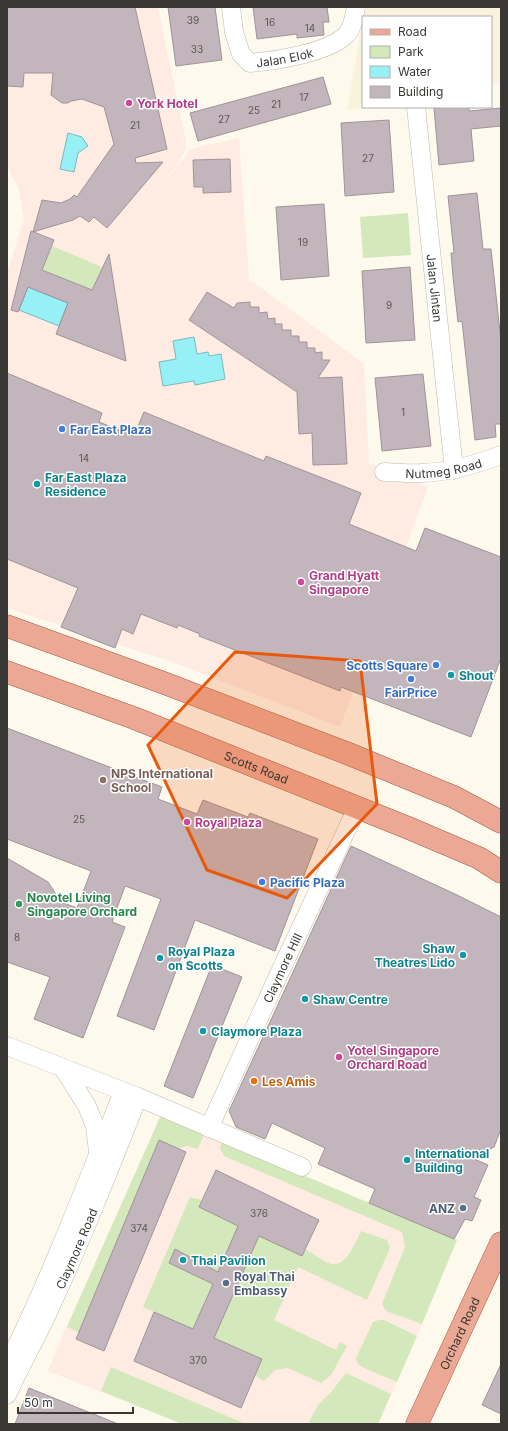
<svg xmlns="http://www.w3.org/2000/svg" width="508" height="1431" font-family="Inter,sans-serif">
<rect width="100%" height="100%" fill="#fef9ed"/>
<g fill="#feebe2">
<path d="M7 7H158L186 142V149L181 158 167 179 191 149 239 138 249 279 364 364 369 463 428 487 340 727 175 663 7 608V273L24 219 18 186 12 177 7 161Z"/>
<path d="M161 1115 457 1240 419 1331 378 1424H182L48 1371 61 1339Z"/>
</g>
<g fill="#f9f3de">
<path d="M365 7H501V83H491V17H363Z"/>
<path d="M363 17V107H372L347 110Z"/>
</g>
<g fill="#d4e9bb">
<path d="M408 213 411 255 363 258 360 217Z"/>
<path d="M52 246 102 267 92 290 42 270Z"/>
<path d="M161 1115 204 1134 198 1149 187 1146 165 1152 82 1334 67 1327Z"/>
<path d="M222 1141 457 1240 422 1324 386 1311 382 1304 405 1247 402 1232 224 1156 220 1148Z"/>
<path d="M190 1197 202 1200 199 1207 238 1226 193 1329 143 1307Z"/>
<path d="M361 1231 387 1240 390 1248 367 1300 298 1267 274 1320 336 1350 340 1342 347 1346 331 1375 321 1383 288 1368 275 1370 264 1381 255 1376 262 1359 214 1338 259 1236 302 1256 305 1249C311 1252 327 1264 332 1264 347 1266 356 1241 361 1231Z"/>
<path d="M379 1320H384L417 1336 397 1382 362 1367 358 1364 356 1358 373 1322Z"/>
<path d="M111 1367 246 1424H182L101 1391Z"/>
<path d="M346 1373 391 1394 378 1424H308L318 1405 332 1391Z"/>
</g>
<g fill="#96f0f6" stroke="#7ab9bc">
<path d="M68 133 82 137 88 146 78 153 74 172 60 169Z"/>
<path d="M28 287 68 303 59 326 19 310Z"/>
<path d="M194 337 197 354 208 352 209 356 221 354 225 379 195 385 194 381 163 386 159 362 176 359 173 341Z"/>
</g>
<g fill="#c2b5bb" stroke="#a09399">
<path d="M7 7H135L167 149 135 158 136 163 163 162 107 228 94 217 89 222 80 216 73 220 33 232 42 200 61 203 70 199 74 195 77 197 114 144 104 107 82 99 71 101 68 103H62L51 95 53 73H24L23 87 7 86Z"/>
<path d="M168 7H215L222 60 176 66Z"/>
<path d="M253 7H327L329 22H323L324 35 297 38V34L257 39Z"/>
<path d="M323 77 331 104 198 141 190 113Z"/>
<path d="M444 107H469V111L501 108V126L471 129 474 161 439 165 434 108Z"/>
<path d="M389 120 394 192 345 196 341 123Z"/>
<path d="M230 159 231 192 203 193V187H194L193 160Z"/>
<path d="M477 193 483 249H491L501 341V424H495L496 437 475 440 462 321 458 322 453 277 451 253H454L448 196Z"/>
<path d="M324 204 329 276 281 280 276 207Z"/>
<path d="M31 231 54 240 42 270 92 290 109 254 126 361 56 334 68 303 28 287 18 312 11 310Z"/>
<path d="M410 267 415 340 366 343 362 271Z"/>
<path d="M207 292 234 308 237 303 250 302V307H259V313L267 312 268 319 275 318V324H282V330H291V336H299V342H307V348H315V353L322 352V360H330L318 378 342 377 347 464 313 465 312 433 299 434 297 392 189 320Z"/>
<path d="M7 373 102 413 99 422 134 436 144 412 264 461 266 456 361 493 349 524 416 551 425 528 501 557V658L471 737 341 687 340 691 199 636 200 634 178 625 177 628 141 614 133 634 122 629 115 648 61 627 78 588 7 559Z"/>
<path d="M423 374 431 446 382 451 375 378Z"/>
<path d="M7 728 162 787 158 799 197 814 203 800 248 817 250 813 318 839 275 951 195 920 154 1030 117 1016 161 899 125 886 112 922 125 927 83 1038 34 1019 50 977 7 962V858L48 882 61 902 77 908 91 871 7 839Z"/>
<path d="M351 846 455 894 501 917V1129L494 1147 472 1158 488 1165 474 1197 481 1200 472 1221 465 1219 454 1239 369 1203 375 1189 318 1164 325 1148 272 1123 265 1139 236 1127 229 1111Z"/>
<path d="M212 965 242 977 193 1098 164 1086Z"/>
<path d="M159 1140 186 1152 104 1351 76 1339Z"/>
<path d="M216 1170 319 1220 302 1256 259 1236 214 1338 262 1359 241 1408 134 1361 154 1312 193 1329 213 1284 169 1263 175 1249 218 1272 238 1226 199 1207Z"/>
<path d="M501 1364V1414L482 1405Z"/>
<path d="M29 1388 118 1424H15Z"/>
</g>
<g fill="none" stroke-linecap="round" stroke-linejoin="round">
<defs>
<g id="minor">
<path id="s1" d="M231 7 234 32 241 54 250 63C274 61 328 53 346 35 353 28 354 17 356 7"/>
<path id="s2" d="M416 107 454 470"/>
<path id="s3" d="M384 472C396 472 409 474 422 473 450 472 475 465 501 455"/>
<path d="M7 1046 138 1097 302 1167"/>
<path d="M63 1068 87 1106 95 1126 98 1152"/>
<path id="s4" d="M209 1128 279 974 357 808"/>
<path d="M9 1362C52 1274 87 1182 123 1092"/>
<path id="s5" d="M7 1395C20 1365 37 1338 50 1308 82 1239 110 1168 138 1097"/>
</g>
<g id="primary">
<path d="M7 626 164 683 349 754 454 797 501 822"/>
<path id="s6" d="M7 672 134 718 411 829 479 858 501 872"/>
<path id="s7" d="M417 1424 501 1243"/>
</g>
</defs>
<use href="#minor" stroke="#bebaae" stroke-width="19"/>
<use href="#primary" stroke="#a45b44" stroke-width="23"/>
<use href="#minor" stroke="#fff" stroke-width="18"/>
<use href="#primary" stroke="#eba894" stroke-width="22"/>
</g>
<path fill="#e8590c" fill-opacity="0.2" stroke="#e8590c" stroke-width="3" stroke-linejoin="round" d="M235 652 360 661 377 804 287 898 207 870 148 745Z"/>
<g fill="#d1479c" stroke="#fff" stroke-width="1.5">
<circle cx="129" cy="103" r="4"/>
<circle cx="301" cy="582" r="4"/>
<circle cx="187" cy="822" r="4"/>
<circle cx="339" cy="1057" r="4"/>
</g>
<g fill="#3f7fe0" stroke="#fff" stroke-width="1.5">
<circle cx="62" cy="429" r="4"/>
<circle cx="436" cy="665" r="4"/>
<circle cx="411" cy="679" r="4"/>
<circle cx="262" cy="882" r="4"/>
</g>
<g fill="#0f9aa8" stroke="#fff" stroke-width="1.5">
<circle cx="37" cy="484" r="4"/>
<circle cx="451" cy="675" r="4"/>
<circle cx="463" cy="955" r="4"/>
<circle cx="160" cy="958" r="4"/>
<circle cx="305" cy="999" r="4"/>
<circle cx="203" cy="1031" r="4"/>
<circle cx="407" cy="1160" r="4"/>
<circle cx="183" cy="1260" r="4"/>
</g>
<circle fill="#8d6e63" stroke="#fff" stroke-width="1.5" cx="103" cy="780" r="4"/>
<circle fill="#2e9e5b" stroke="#fff" stroke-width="1.5" cx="19" cy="904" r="4"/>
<circle fill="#e8710a" stroke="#fff" stroke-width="1.5" cx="254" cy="1081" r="4"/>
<g fill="#5c6f8a" stroke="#fff" stroke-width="1.5">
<circle cx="463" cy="1208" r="4"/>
<circle cx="226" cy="1283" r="4"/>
</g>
<g text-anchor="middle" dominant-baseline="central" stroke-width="3" stroke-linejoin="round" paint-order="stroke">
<g font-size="10" fill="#5c5756">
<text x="193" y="20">39</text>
<text x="270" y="22">16</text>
<text x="310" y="28">14</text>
<text x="197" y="49">33</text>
<text x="304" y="97">17</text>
<text x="276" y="104">21</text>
<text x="254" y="110">25</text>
<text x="224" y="119">27</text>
<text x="135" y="125">21</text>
<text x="368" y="158">27</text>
<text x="303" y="242">19</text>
<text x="389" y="305">9</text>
<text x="403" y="412">1</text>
<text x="84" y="458">14</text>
<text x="79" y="819">25</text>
<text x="17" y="937">8</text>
<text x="259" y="1213">376</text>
<text x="139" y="1228">374</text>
<text x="198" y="1360">370</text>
</g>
<g font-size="12" fill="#3a3834" stroke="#fff">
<text stroke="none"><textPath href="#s1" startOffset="96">Jalan Elok</textPath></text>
<text stroke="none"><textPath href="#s2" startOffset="182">Jalan Jintan</textPath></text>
<text stroke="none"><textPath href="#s3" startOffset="60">Nutmeg Road</textPath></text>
<text stroke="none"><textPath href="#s6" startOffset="267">Scotts Road</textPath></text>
<text stroke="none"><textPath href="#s4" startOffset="176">Claymore Hill</textPath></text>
<text stroke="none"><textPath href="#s5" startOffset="162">Claymore Road</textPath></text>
<text stroke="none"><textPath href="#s7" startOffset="100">Orchard Road</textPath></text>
</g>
<g font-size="12" font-weight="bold" fill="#b23c85" stroke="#fff" text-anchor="start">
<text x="137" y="103">York Hotel</text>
<text x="309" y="575">Grand Hyatt<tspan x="309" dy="14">Singapore</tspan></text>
<text x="195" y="822">Royal Plaza</text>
<text x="347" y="1050">Yotel Singapore<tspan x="347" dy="14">Orchard Road</tspan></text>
</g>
<g font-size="12" font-weight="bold" fill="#366cbe" stroke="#fff" text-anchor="start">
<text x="70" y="429">Far East Plaza</text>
<text x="428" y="665" text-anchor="end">Scotts Square</text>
<text x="411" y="692" text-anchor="middle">FairPrice</text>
<text x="270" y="882">Pacific Plaza</text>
</g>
<g font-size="12" font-weight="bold" fill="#0d838f" stroke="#fff" text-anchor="start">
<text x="45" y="477">Far East Plaza<tspan x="45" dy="14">Residence</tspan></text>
<text x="459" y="675">Shout</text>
<text x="455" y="948" text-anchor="end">Shaw<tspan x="455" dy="14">Theatres Lido</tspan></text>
<text x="168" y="951">Royal Plaza<tspan x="168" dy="14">on Scotts</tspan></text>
<text x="313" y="999">Shaw Centre</text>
<text x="211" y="1031">Claymore Plaza</text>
<text x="415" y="1153">International<tspan x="415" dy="14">Building</tspan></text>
<text x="191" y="1260">Thai Pavilion</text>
</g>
<g font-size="12" font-weight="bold" fill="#785e54" stroke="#fff" text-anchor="start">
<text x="111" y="773">NPS International<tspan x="111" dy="14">School</tspan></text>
</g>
<g font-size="12" font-weight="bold" fill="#27864d" stroke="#fff" text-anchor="start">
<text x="27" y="897">Novotel Living<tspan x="27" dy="14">Singapore Orchard</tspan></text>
</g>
<g font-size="12" font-weight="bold" fill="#c56008" stroke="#fff" text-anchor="start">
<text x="262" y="1081">Les Amis</text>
</g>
<g font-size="12" font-weight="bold" fill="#4e5e75" stroke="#fff" text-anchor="end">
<text x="455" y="1208">ANZ</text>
<text x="234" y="1276" text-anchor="start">Royal Thai<tspan x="234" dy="14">Embassy</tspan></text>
</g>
</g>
<rect width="508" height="1431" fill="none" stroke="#3a3834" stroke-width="16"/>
<rect x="362" y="16" width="130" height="92" fill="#ffffff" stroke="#b0afae"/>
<rect x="370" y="29" width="20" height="6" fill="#eba894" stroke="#b0afae"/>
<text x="398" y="36" font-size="12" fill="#3a3834">Road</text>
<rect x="370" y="46" width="20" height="12" fill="#d4e9bb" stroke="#b0afae"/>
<text x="398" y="56" font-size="12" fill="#3a3834">Park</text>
<rect x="370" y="66" width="20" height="12" fill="#96f0f6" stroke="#b0afae"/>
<text x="398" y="76" font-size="12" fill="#3a3834">Water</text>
<rect x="370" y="86" width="20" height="12" fill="#c2b5bb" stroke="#b0afae"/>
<text x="398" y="96" font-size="12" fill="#3a3834">Building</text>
<path d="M18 1407v6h115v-6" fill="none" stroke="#3a3834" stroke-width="2"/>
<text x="24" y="1407" font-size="12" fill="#3a3834" stroke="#ffffff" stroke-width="3" paint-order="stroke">50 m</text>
</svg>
